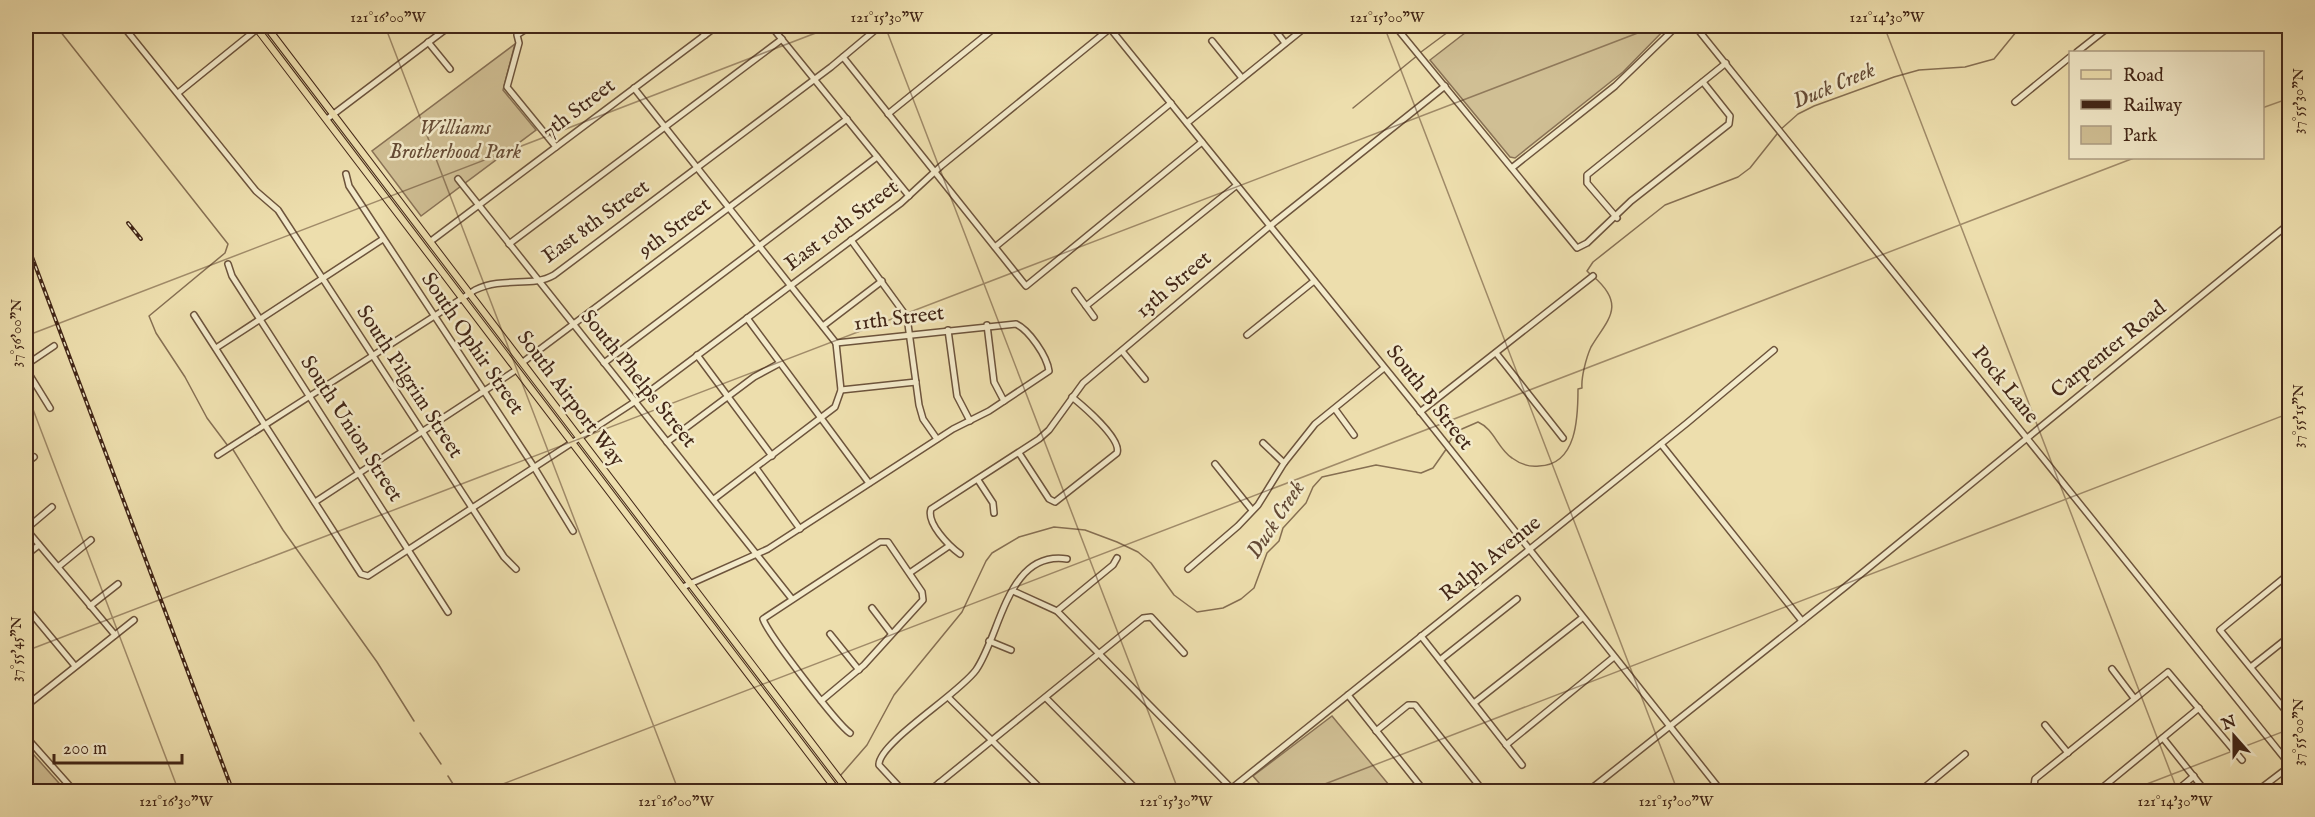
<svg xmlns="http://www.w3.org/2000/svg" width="2315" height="817" font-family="'IM FELL English',serif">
<rect width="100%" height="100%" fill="#eddead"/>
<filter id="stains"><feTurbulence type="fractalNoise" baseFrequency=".00333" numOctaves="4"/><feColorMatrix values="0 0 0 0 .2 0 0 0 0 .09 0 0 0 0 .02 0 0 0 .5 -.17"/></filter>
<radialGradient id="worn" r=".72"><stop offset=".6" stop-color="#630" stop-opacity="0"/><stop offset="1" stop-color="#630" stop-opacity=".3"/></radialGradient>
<g fill="#d0bf94" stroke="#897256" stroke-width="1.5">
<path d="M1474 26H1668L1623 72 1515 158 1510 157 1430 60Z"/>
<path d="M515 44 503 90 536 130 421 216 372 151Z"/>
<path d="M1332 716 1394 791H1282L1276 785 1266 791 1253 776Z"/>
<path d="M26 746 66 791H26Z"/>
</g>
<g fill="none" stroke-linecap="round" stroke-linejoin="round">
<g stroke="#866f52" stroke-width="1.5">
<path d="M56 26 228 244 225 253 149 316 156 333 185 377 207 418 228 446"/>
<path d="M1421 52 1456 26"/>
<path d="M1353 108 1418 55"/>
<path d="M1780 130 1798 114 1814 106 1894 77 1919 70 1965 67 1994 59 2021 26"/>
<path d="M1590 274 1587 271 1593 262 1665 205 1738 177 1750 168 1777 134"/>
<path d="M1449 443 1455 432 1478 422C1494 429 1498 449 1512 458 1520 464 1530 467 1539 466 1577 465 1578 417 1578 389L1582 388C1581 378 1586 358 1591 347 1607 320 1627 306 1594 277"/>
<path d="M232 448 283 530 377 662 414 721"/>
<path d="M420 733 441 764"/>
<path d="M448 776 458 792"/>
<path d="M840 776 867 745 894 695 962 612 986 561 992 553 1019 537 1054 527 1085 530 1117 542 1138 552 1151 563 1174 595 1197 612 1223 608 1241 599 1254 588 1267 553 1279 541 1283 528 1306 503 1313 487 1322 477 1376 465 1421 473 1433 468 1447 448"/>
<path d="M819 792 829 783"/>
</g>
<defs>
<g id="minor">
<path d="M123 26 256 191 278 210 504 557 516 569"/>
<path d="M531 26 517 35 519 43 507 87 556 147"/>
<path d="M698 26 705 35"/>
<path d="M771 26 909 196"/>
<path d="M1272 26 1285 43"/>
<path d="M1395 26 1577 248 1587 243 1631 201 1729 124 1730 116 1703 82"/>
<path d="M1695 26 2290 765"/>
<path d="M1109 27 1415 405 1722 792"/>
<path d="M1212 41 1242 78"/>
<path d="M428 42 450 69"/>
<path d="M2077 52 2110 26"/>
<path d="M843 57 1026 286 1202 142"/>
<path d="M634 88 836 343"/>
<path d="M178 93 257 29"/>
<path d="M2015 102 2070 57"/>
<path d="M888 114 997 26"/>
<path d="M327 119 450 26"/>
<path d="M1187 123 1307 26"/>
<path d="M1513 167 1615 86 1677 26"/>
<path d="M346 174 349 186 534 467 573 531"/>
<path d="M458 179 792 599"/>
<path d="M1617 218 1587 183V175L1726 63"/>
<path d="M851 240 907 317 919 405 923 419 937 439"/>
<path d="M431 241 717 26"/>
<path d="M509 244 782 39"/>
<path d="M995 247 1171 103"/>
<path d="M228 264 232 276 448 612"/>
<path d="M1075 291 1094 317"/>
<path d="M1086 306 1237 185"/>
<path d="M194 315 361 574 368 576 642 397 901 203 941 166 1113 26"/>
<path d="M747 318 869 483"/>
<path d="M987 325 994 382 1004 401"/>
<path d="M823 326 882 281"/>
<path d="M948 330 957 396 970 421"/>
<path d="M1247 335 1314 281"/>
<path d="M216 348 383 239"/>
<path d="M1122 351 1145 379"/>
<path d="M1496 353 1563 438"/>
<path d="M697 355 772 456"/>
<path d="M523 362 847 119"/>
<path d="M604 363 877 157"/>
<path d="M26 365 54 346"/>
<path d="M26 369 50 408"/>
<path d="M841 390 916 382"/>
<path d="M1335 409 1354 435"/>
<path d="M1420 412 1593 276"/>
<path d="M667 442 754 377 780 363"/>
<path d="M1263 443 1284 463"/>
<path d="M1661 444 1802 621"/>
<path d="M1019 453 1049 499 1055 502 1117 453C1122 439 1083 406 1072 397"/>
<path d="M218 455 475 290C504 276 532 288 554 275L831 67 880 26"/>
<path d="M26 463 34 457"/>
<path d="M1215 464 1252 510"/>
<path d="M756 468 800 529"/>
<path d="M978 480 993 503 994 513"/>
<path d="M714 499 835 407 841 390 836 343"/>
<path d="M315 502 516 370"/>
<path d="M26 529 115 635"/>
<path d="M26 529 52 507"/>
<path d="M960 554C949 546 926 523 931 509L1039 439 1049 430 1083 383 1276 221 1445 86"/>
<path d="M26 555 39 545"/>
<path d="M58 567 91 540"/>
<path d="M1188 569 1238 526 1258 505 1284 463 1315 424 1384 368"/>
<path d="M911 572 949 546"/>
<path d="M2290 573 2220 630 2290 716"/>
<path d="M683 587 768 549 953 429 989 411 1049 371C1047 356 1029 330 1016 324L836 343"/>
<path d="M1013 591 1057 611 1235 792"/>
<path d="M90 606 118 584"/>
<path d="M26 607 75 666"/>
<path d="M872 608 891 633"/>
<path d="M1057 611 1113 565 1117 558"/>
<path d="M830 634 859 670"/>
<path d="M1421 636 1522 765"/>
<path d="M989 641 1011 650"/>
<path d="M1440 660 1517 599"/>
<path d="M2251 667 2290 636"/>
<path d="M2112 669 2134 698"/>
<path d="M1348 695 1425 792"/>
<path d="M949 698 1044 792"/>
<path d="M1046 698 1139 792"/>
<path d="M821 701 864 665 923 600 922 592 888 542H880L763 619C768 634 837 724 850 733"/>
<path d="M1474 703 1582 618"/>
<path d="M26 706 134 620"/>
<path d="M2045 725 2068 753"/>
<path d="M1376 731 1408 705H1415L1484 792"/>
<path d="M26 737 75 792"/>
<path d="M2163 738 2206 792"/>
<path d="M1506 745 1614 657"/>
<path d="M939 783 947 792"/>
<path d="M904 792 879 765C878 743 959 694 976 670 1001 634 1007 550 1067 559"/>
<path d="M928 792 1143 618 1151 617 1184 653"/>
<path d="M1227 792 1687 423 1774 350"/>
<path d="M1587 792 1845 587 2290 223"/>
<path d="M1919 792 1965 754"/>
<path d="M2038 792 2034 786 2035 779 2168 672 2242 760"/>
<path d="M2097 792 2199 708"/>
<path d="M2175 792 2194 776"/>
<path d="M2256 792 2290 766"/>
</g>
<g id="major">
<path d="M255 26 838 792"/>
<path d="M266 26 849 792"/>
</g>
</defs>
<use href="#minor" stroke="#6d543c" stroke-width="8"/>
<use href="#major" stroke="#422617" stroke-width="8"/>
<use href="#minor" stroke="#f3eaca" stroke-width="5"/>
<use href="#major" stroke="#eddead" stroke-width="6"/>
<defs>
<g id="rail">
<path d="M128 223 141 239"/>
<path d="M26 241 233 792"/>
</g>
</defs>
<use href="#rail" stroke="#422617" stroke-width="4"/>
<use href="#rail" stroke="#f3eaca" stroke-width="1.5" stroke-dasharray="4.5" stroke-linecap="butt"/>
</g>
<path fill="none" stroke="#422617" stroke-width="1.5" stroke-opacity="0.45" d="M385 26 679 792M885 26 1179 792M1384 26 1678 792M1884 26 2178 792M2262 108 2290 98M26 336 834 26M26 391 179 792M26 651 1656 26M482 792 2134 158M1304 792 2290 413M2126 792 2290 729"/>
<g text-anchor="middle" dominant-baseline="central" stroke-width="5" stroke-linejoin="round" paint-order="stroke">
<g font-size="21" fill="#422617" stroke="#f3eaca">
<text transform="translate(579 109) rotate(-37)">7th Street</text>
<text transform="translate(596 222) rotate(-36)">East 8th Street</text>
<text transform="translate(842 226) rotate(-37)">East 10th Street</text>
<text transform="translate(675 228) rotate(-37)">9th Street</text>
<text transform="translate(1174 285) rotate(-40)">13th Street</text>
<text transform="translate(899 319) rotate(-7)">11th Street</text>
<text transform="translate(472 344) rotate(56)">South Ophir Street</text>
<text transform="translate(2109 350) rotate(-39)">Carpenter Road</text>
<text transform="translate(638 379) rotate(51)">South Phelps Street</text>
<text transform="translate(409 382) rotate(57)">South Pilgrim Street</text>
<text transform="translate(2005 385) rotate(51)">Pock Lane</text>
<text transform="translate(1429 398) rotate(52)">South B Street</text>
<text transform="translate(570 399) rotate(53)">South Airport Way</text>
<text transform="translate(351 429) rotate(57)">South Union Street</text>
<text transform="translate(1491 559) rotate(-39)">Ralph Avenue</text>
</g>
<g font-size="21" font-style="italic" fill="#664c36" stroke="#f3eaca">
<text x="455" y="128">Williams<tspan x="455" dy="24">Brotherhood Park</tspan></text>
</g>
<g font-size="22" font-style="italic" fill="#644a35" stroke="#f3eaca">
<text transform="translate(1834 86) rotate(-23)">Duck Creek</text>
<text transform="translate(1276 520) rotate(-57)">Duck Creek</text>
</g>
</g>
<rect width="2315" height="817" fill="none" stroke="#eddead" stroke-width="66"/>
<rect x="2069" y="51" width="195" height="108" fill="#f3eaca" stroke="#ac9c82" stroke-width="1.5"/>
<rect x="2081" y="70" width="30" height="9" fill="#eddead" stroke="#ac9c82" stroke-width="1.5"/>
<text x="2123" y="81" font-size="18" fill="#422617">Road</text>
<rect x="2081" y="100" width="30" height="9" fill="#422617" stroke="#ac9c82" stroke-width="1.5"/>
<text x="2123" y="111" font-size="18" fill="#422617">Railway</text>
<rect x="2081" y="126" width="30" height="18" fill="#d0bf94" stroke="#ac9c82" stroke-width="1.5"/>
<text x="2123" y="141" font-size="18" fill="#422617">Park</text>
<g transform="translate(2234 736) rotate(339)" stroke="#f3eaca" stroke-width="4.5" paint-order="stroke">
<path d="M0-4.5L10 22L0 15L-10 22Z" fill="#422617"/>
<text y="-9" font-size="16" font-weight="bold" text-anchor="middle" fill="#422617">N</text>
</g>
<path d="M54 754v9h128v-9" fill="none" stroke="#422617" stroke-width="3"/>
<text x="63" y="754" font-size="18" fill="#422617" stroke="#f3eaca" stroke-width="4.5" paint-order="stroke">200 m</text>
<rect x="33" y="33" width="2249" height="751" fill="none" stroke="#422617" stroke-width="2"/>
<g font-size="15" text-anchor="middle" fill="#422617">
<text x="388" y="22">121°16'00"W</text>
<text x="887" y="22">121°15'30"W</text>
<text x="1387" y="22">121°15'00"W</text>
<text x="1887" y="22">121°14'30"W</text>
<text transform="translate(2298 101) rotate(-90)" y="5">37°55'30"N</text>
<text transform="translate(16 333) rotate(-90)" y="5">37°56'00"N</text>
<text transform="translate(2298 416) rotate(-90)" y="5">37°55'15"N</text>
<text transform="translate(16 649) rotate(-90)" y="5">37°55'45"N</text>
<text transform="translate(2298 732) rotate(-90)" y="5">37°55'00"N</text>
<text x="176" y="806">121°16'30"W</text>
<text x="676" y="806">121°16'00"W</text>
<text x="1176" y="806">121°15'30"W</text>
<text x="1676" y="806">121°15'00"W</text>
<text x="2175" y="806">121°14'30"W</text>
</g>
<rect width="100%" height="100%" filter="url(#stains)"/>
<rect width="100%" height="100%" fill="url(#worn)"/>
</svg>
